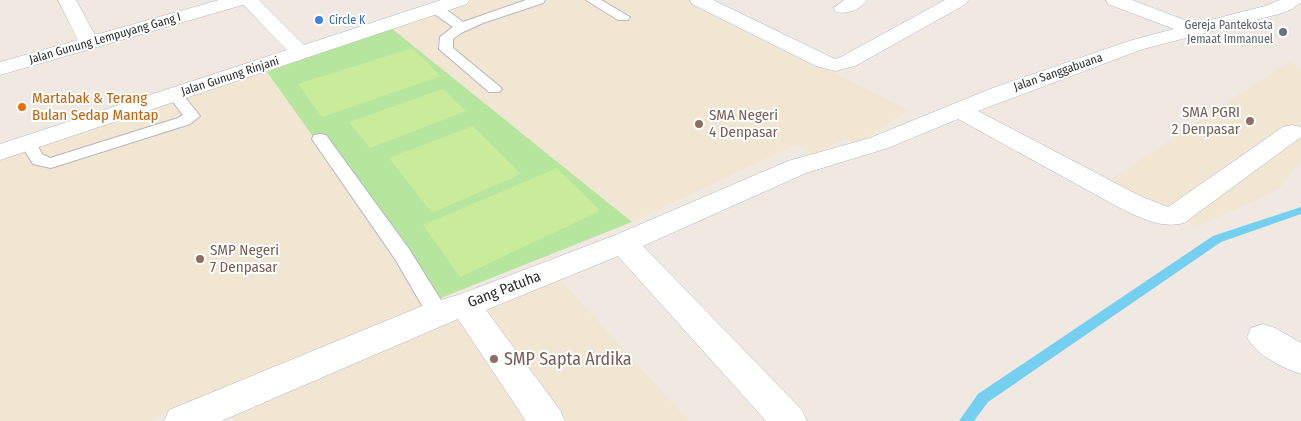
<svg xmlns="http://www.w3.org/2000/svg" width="1301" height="421" font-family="'Fira Sans Condensed',sans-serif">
<rect width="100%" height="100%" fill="#efe9e1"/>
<g fill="#f0e6d1">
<path d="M474 0H689L908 110 856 145 845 139 812 155 797 144 632 222 391 28Z"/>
<path d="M1288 62 1301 67V160L1278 190 1196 227 1110 180Z"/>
<path d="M267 72 431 302 148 421H0V157Z"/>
<path d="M557 276 689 421H233L231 409Z"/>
</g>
<path fill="#b6e59e" d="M391 28 632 222 431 302 267 72Z"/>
<g fill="#c9ec9a">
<path d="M412 48 441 76 322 117 298 84Z"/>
<path d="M443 89 466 111 370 148 349 122Z"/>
<path d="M473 126 521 174 432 213 389 158Z"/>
<path d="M557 168 600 211 460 277 423 225Z"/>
</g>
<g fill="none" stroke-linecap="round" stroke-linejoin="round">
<path fill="#75cff0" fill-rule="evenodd" d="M1301 207V214L1221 242 988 402 974 421H959L978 394 1213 236Z"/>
<defs>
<g id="lane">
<path d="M526 0H545L543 3 483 23 461 33 453 39V48L499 86 502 89 499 92H489L439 49 440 37 453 27 430 11 429 8 430 5H440L463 22Z"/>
<path d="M586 0H601L630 17 628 20H618Z"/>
<path d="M175 89 180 91 200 116 190 124 51 168 33 164 20 143 22 139H34L42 154 50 158 178 118 183 115 167 94 170 91Z"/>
<path d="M320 134 326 135 409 249 449 313 446 319 438 321 430 319 395 259 312 139 314 135Z"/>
</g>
<g id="street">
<path d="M58 0H76L95 35 219 0H248L246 4 0 75V62L78 40Z"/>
<path d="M690 0H713L835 59 841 57 945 0H968L966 4 855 66 835 71 816 66 692 4Z"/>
<path d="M844 0H867C861 9 847 15 836 12L834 8Z"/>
<path d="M1106 0H1132L1195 24 1265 6 1280 0H1301V2L1292 9 1279 14 1143 49 978 111 1140 196 1168 207 1283 127 1292 125 1301 127V137L1184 223C1161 229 1141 218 1120 208L958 119 888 148 806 173 643 246 802 410 807 421H766L618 256 486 310 560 410 565 421H526L458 319 221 421H164L169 410 427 304 458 295 613 236 788 161 870 138 990 89 1129 41 1174 29 1108 4Z"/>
<path d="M1263 324 1275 328 1301 343V374C1282 368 1256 355 1247 337L1251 328Z"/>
</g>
<path id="secondary" d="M239 0H259L304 45 441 0H469L467 4 0 160V144L287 50Z"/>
</defs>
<use href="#lane" stroke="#b4b7c1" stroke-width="2"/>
<use href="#street" stroke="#b4b7c1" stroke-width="1"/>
<use href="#secondary" stroke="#b4b7c1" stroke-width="1"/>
<use href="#lane" fill="#fff" fill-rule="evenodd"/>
<use href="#street" fill="#fff" fill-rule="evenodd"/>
<use href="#secondary" fill="#fff" fill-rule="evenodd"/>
</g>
<circle fill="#3f7fe0" stroke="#fff" stroke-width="2" cx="319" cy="20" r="5"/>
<circle fill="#6b7280" stroke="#fff" stroke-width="2" cx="1283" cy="32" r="5"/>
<circle fill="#e8710a" stroke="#fff" stroke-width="2" cx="22" cy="107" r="5"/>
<g fill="#8d6e63" stroke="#fff" stroke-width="2">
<circle cx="1250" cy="121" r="5"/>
<circle cx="699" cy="124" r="5"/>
<circle cx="200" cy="259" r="5"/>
<circle cx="494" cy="359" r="5"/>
</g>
<g text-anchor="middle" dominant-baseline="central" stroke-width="4" stroke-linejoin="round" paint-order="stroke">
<g font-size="12" fill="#366cbe" stroke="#fff" text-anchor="start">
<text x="329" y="20">Circle K</text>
</g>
<g font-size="12" fill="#5b616d" stroke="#fff" text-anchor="end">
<text x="1273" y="25">Gereja Pantekosta<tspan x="1273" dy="14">Jemaat Immanuel</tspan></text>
</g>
<g font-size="12" fill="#2e2e2e" stroke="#fff">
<text transform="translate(105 38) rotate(-16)">Jalan Gunung Lempuyang Gang I</text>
<text transform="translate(1058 72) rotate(-19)">Jalan Sanggabuana</text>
<text transform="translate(230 76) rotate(-18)">Jalan Gunung Rinjani</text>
</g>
<g font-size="15" fill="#c56008" stroke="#fff" text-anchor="start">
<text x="32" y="98">Martabak &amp; Terang<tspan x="32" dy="17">Bulan Sedap Mantap</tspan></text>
</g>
<g font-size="15" fill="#785e54" stroke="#fff" text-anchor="start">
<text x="1240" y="112" text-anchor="end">SMA PGRI<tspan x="1240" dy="17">2 Denpasar</tspan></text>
<text x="709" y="115">SMA Negeri<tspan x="709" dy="17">4 Denpasar</tspan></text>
<text x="210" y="250">SMP Negeri<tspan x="210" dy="17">7 Denpasar</tspan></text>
</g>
<g font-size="15" fill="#2e2e2e" stroke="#fff">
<text transform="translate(504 289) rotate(-21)">Gang Patuha</text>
</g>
<g font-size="18" fill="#785e54" stroke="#fff" text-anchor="start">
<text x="504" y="359">SMP Sapta Ardika</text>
</g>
</g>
</svg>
